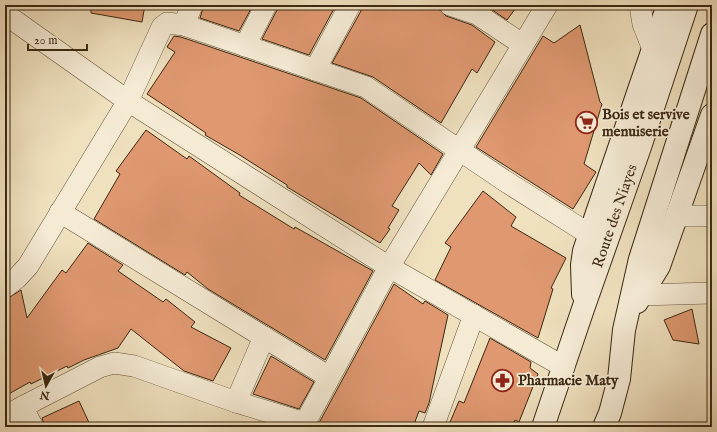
<svg xmlns="http://www.w3.org/2000/svg" width="717" height="432" font-family="'IM FELL English',serif">
<rect width="100%" height="100%" fill="#efe0be"/>
<filter id="stains"><feTurbulence type="fractalNoise" baseFrequency=".005" numOctaves="4"/><feColorMatrix values="0 0 0 0 .2 0 0 0 0 .09 0 0 0 0 .02 0 0 0 .5 -.17"/></filter>
<radialGradient id="worn" r=".72"><stop offset=".6" stop-color="#630" stop-opacity="0"/><stop offset="1" stop-color="#630" stop-opacity=".3"/></radialGradient>
<g fill="#df9870" stroke="#3b2812">
<path d="M91 5H145L142 22 91 13Z"/>
<path d="M204 5H253L239 31 200 18Z"/>
<path d="M278 5H336L309 55 262 39 277 10Z"/>
<path d="M362 5H423L440 10 446 16 472 25 495 42 477 73 472 69 441 123 373 77 332 63 361 11Z"/>
<path d="M485 5H518L507 20Z"/>
<path d="M580 25 600 102 602 104 584 164 596 172 573 209 476 147 543 36 554 43Z"/>
<path d="M174 36 181 37 361 98 443 154 431 175 419 163 392 206 399 210 388 228 390 229 380 243 287 187V185L238 154 205 135 206 133 147 94 175 52 167 47Z"/>
<path d="M146 130 187 159 189 156 240 193 239 195 294 229 295 227 373 271 325 360 208 289 187 272 185 275 94 219 120 174 116 171Z"/>
<path d="M483 191 516 217 511 226 566 258 551 288 553 289 538 338 435 280 451 247 445 243Z"/>
<path d="M88 243 123 265 118 271 163 302 166 299 195 322 191 327 231 348 213 381 184 371 131 329 118 348 84 360 68 368 67 366 31 384 30 382 5 396V300L21 290 27 318 62 270 66 273Z"/>
<path d="M394 284 423 304 425 301 448 315 429 403 425 413 419 411 413 427H323L320 425 319 423Z"/>
<path d="M692 309 699 344 673 340 664 320Z"/>
<path d="M490 338 531 362 530 368 538 374 519 422 515 420 512 427H448L459 401 464 403Z"/>
<path d="M271 356 314 382 299 409 253 394Z"/>
<path d="M79 401 91 427H45L42 418Z"/>
</g>
<g fill="none" stroke-linecap="round" stroke-linejoin="round">
<defs>
<g id="minor">
<path d="M450 5 477 14 522 44"/>
<path d="M640 5 643 24 653 49"/>
<path d="M5 14 128 101 389 267 564 367"/>
<path d="M184 25 192 5"/>
<path d="M245 46 266 5"/>
<path d="M315 70 350 5"/>
<path d="M60 212 329 377"/>
<path d="M676 216H712"/>
<path d="M5 287 17 278 28 266 128 101 162 27 167 23 184 25 366 87 505 181 589 234"/>
<path d="M640 295 712 293"/>
<path d="M236 402 264 337"/>
<path d="M22 407 33 427"/>
<path d="M5 417 22 407 100 367 114 363 134 366 236 402 305 423 308 427"/>
<path d="M305 423 389 267 547 5"/>
<path d="M433 427 474 315"/>
</g>
<g id="secondary">
<path d="M583 294 582 265 584 251 668 5"/>
<path d="M637 302 659 266 712 115"/>
<path d="M543 427 583 309 640 147 687 5"/>
<path d="M604 427 610 413 619 379 624 330 640 259 712 34"/>
</g>
</defs>
<use href="#minor" stroke="#68563d" stroke-width="22"/>
<use href="#secondary" stroke="#3b2812" stroke-width="24"/>
<use href="#minor" stroke="#f5ebd5" stroke-width="21"/>
<use href="#secondary" stroke="#f5ebd5" stroke-width="22"/>
</g>
<defs>
<symbol id="supermarket-ring" viewBox="-11 -11 22 22"><circle r="9.5" fill="#f5ebd5" stroke="#8f2418" stroke-width="1.5"/><path d="M-6-5.5h2.5l.6 2H6L4.5 2H-2.5L-4.4-4H-6ZM-1.5 3.2a1.3 1.3 0 1 0 .1 0ZM3 3.2a1.3 1.3 0 1 0 .1 0Z" fill="#8f2418"/></symbol>
<symbol id="pharmacy-ring" viewBox="-11 -11 22 22"><circle r="9.5" fill="#f5ebd5" stroke="#8f2418" stroke-width="1.5"/><path d="M-2-6h4v4h4v4h-4v4h-4v-4h-4v-4h4Z" fill="#8f2418"/></symbol>
</defs>
<g fill-rule="evenodd">
<use href="#supermarket-ring" x="574" y="110" width="25" height="25"/>
<use href="#pharmacy-ring" x="490" y="368" width="25" height="25"/>
</g>
<g text-anchor="middle" dominant-baseline="central" stroke-width="3.5" stroke-linejoin="round" paint-order="stroke">
<g font-size="15" font-weight="bold" fill="#3b2812" stroke="#f5ebd5" text-anchor="start">
<text x="602" y="114">Bois et servive<tspan x="602" dy="17">menuiserie</tspan></text>
<text x="518" y="380">Pharmacie Maty</text>
</g>
<g font-size="15" fill="#3b2812" stroke="#f5ebd5">
<text transform="translate(615 216) rotate(-71)">Route des Niayes</text>
</g>
</g>
<rect width="717" height="432" fill="none" stroke="#efe0be" stroke-width="20"/>
<rect x="6" y="6" width="705" height="420" fill="none" stroke="#3b2812" stroke-width="2"/>
<rect x="10" y="10" width="697" height="412" fill="none" stroke="#3b2812"/>
<g transform="translate(46 386) rotate(188)" stroke="#f5ebd5" stroke-width="3" paint-order="stroke">
<path d="M0-3L7 15L0 10L-7 15Z" fill="#3b2812"/>
<text y="-6" font-size="11" font-weight="bold" text-anchor="middle" fill="#3b2812">N</text>
</g>
<path d="M28 44v6h59v-6" fill="none" stroke="#3b2812" stroke-width="2"/>
<text x="34" y="44" font-size="12" fill="#3b2812" stroke="#f5ebd5" stroke-width="3" paint-order="stroke">20 m</text>
<rect width="100%" height="100%" filter="url(#stains)"/>
<rect width="100%" height="100%" fill="url(#worn)"/>
</svg>
